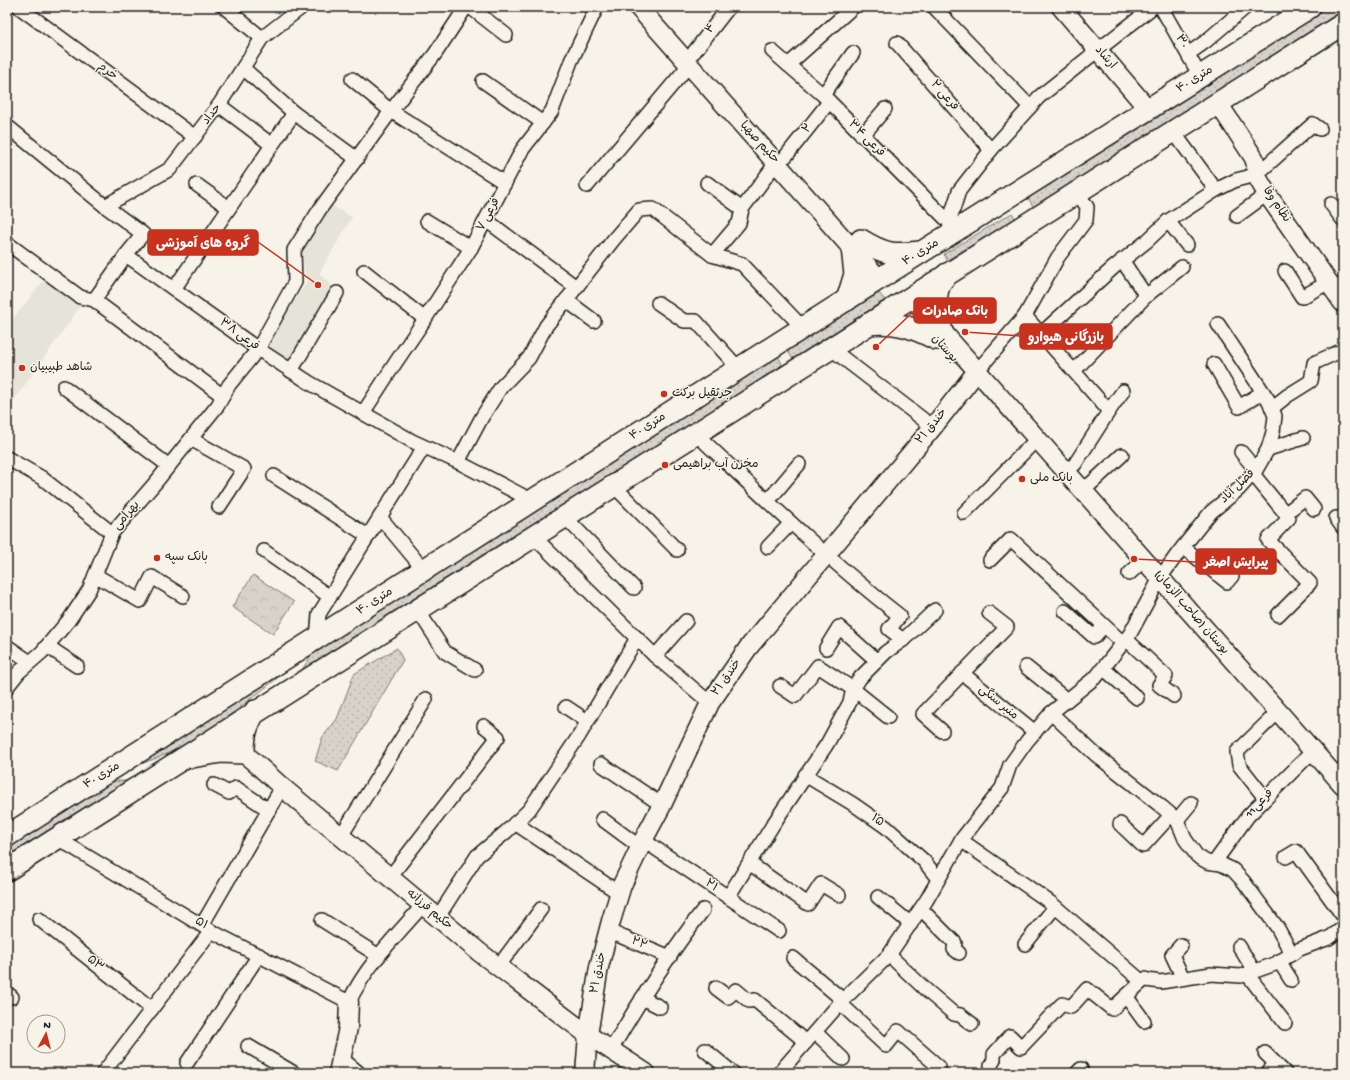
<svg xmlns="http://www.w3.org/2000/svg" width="1350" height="1080" font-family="'Gochi Hand','Playpen Sans Arabic',sans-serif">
<defs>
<pattern id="green-dots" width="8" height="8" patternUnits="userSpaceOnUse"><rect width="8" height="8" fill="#d7d3cb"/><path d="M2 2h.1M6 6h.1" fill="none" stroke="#b8b5ae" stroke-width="1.8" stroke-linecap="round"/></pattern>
<pattern id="forest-crowns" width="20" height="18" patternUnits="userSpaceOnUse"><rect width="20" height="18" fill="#d7d3cb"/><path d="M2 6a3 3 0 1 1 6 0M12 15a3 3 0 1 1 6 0" fill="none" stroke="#b8b5ae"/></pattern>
</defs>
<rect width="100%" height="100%" fill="#f7f3e8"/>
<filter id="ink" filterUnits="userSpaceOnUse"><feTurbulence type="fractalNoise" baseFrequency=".025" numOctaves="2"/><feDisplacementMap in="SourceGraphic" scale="8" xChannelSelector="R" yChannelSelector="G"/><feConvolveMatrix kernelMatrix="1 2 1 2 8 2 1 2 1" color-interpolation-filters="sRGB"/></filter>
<g filter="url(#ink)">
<g fill="#e6e3d9">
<path d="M329 204 352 217 319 274 333 287 290 364 272 351 269 339 307 282 301 249Z"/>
<path d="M45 279 82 304 7 410V326Z"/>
</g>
<g fill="url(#green-dots)" stroke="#7a7874">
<path d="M1328 7H1343V14L1034 208 1028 198 1158 117Z"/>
<path d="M1012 213 1016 219 947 260 944 254Z"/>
<path d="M879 293 885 300 793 359 787 350Z"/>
<path d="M777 354 782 364 776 370 391 614 296 679 314 651Z"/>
<path d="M397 648 403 660 338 771 315 761 322 738 337 719 354 674Z"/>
<path d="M281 669 280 676C238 709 189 750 137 765Z"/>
<path d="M141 777 7 856V846L111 781H125Z"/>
</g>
<path fill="url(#forest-crowns)" stroke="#7a7874" d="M253 575 294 602 273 634 232 607Z"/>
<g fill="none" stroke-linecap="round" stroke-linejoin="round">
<defs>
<g id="street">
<path d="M19 7 195 137"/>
<path d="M224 7 262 38"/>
<path d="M470 7 506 35"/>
<path d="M934 7 1030 107"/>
<path d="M1161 7 1200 76"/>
<path d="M897 43 991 150"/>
<path d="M772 51 823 95 954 227"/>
<path d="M694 52 729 7"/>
<path d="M1188 54 1205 42 1246 7"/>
<path d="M788 65 853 7"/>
<path d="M243 68 294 113 357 159"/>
<path d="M352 79 391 111 505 183"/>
<path d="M483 81 543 123"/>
<path d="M823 95 853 53"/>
<path d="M219 105 272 145"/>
<path d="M7 126 105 206 143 234 126 255 258 349 310 383 412 441 458 462 533 501"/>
<path d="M1173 131 1216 190"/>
<path d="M862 136 885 109"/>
<path d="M786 156 829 102"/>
<path d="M707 183 742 209"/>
<path d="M197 185 229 208"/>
<path d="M587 186 689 65"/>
<path d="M1331 204 1343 220"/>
<path d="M105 206 170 169 219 105 262 38 302 7"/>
<path d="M1237 216 1267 194"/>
<path d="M486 220 576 287"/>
<path d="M427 221 471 248"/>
<path d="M1168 221 1187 245"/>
<path d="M949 222 959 191 991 150 1030 107 1039 97 1098 50 1153 7"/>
<path d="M7 243 80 297 94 300 223 396"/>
<path d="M712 255 739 223 742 209 776 163"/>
<path d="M364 271 425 319"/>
<path d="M1285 271 1302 297 1329 282"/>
<path d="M174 289 294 113"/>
<path d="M1146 296 1182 267"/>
<path d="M94 300 126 255"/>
<path d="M566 300 594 321"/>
<path d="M658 303 684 321H696L739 369"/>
<path d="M1041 334 1113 268 1147 241 1168 221 1216 190 1236 180 1256 175 1313 124 1320 129"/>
<path d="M830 348 933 427"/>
<path d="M1214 364 1239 407 1263 392"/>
<path d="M291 371 337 293"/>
<path d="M977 371 1025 316"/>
<path d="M1074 371 1146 296 1122 260"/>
<path d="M64 387 169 466"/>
<path d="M1272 408 1287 396 1311 381 1314 363 1343 350"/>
<path d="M1109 411 1123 391"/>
<path d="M363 413 396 362 425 319 471 248 522 150 552 111 571 61 597 7"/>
<path d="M695 433C762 496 828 560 900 616L889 629 903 640"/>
<path d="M191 439 244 469 219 507"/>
<path d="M1268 449 1303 438"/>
<path d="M1241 452 1256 470"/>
<path d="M7 458 42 478 112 533"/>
<path d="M458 462 482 417 501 387 529 358 546 326 614 239 639 210 653 209 712 255 742 264 803 328"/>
<path d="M1066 472 1075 464 1109 411 1025 316 1058 257 1086 220 1087 207 1077 192"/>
<path d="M1253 474 1289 518 1268 540 1310 583 1278 615"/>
<path d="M274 476 368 536"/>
<path d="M613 485 677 550"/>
<path d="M1083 491 1122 455"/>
<path d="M768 501 799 464"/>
<path d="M964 513 1037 439"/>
<path d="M1286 513 1305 498 1314 509"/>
<path d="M564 516 634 588"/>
<path d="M380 517 424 570"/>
<path d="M1336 518 1343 528"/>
<path d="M533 536 655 656 710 703"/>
<path d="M768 547 791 523"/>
<path d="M1183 547 1227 582 1232 576"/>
<path d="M264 551 330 597"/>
<path d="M990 560 1011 539 1123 643"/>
<path d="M1129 574 1144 560"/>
<path d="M95 575 140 601 152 577 183 596"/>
<path d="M417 609 445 652 475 670"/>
<path d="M1065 611 1094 637 1104 626"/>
<path d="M317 639 319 614 424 447"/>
<path d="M1126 639 1166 676 1159 685 1174 696"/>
<path d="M7 646 30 662"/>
<path d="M47 646 77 666"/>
<path d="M826 648 839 627 877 661"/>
<path d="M655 656 686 621"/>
<path d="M1026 667 1067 700"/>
<path d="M1103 668 1137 698"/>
<path d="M962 673 1035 732"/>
<path d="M780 686 795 696 818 666 853 689 888 717"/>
<path d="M7 687 19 672 42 652 69 620 89 590 112 533 156 482 218 405 229 385 258 349 295 282 294 250 320 209 391 111 435 54 466 7"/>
<path d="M566 707 587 721"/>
<path d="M1051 713 1096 755 1162 807 1177 820 1185 839 1197 856 1207 862 1221 864 1233 870 1244 882 1277 927 1292 954"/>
<path d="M942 731 923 714 1007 627 989 613"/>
<path d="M601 764 662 805"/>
<path d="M805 775 853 804 886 827 924 861 938 879"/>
<path d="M214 785 229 793 236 788 269 810"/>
<path d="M1265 798 1239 765 1237 752 1278 712"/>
<path d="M602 819 640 847"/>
<path d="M1177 820 1191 803"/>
<path d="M515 823 619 893"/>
<path d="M1120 824 1143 846 1171 815"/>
<path d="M341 836 426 699"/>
<path d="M57 838 211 931 349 1002C366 965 397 935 423 905"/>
<path d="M643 840 779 931"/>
<path d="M961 840 1051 903 1139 979 1161 982 1211 974 1241 976 1275 964 1300 949 1329 938 1343 928"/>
<path d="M1286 857 1296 851 1343 916"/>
<path d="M749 863 808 904 821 884 839 895"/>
<path d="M1214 863 1248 816 1313 751"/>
<path d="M390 877 498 737 484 726"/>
<path d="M728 897 774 823 827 744 850 702 853 689 860 678 886 652 903 640 935 610"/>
<path d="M878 897 911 924"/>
<path d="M921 909 955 943 954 949 959 953"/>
<path d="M438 917 477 856 506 832 529 810 579 736 637 638"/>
<path d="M39 919 152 1009"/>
<path d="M322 920 379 956"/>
<path d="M202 925 282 787"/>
<path d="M608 931 670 957"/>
<path d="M1025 944 1055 907"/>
<path d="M1181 945 1172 955 1183 978"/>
<path d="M1239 946 1254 971"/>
<path d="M889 955 926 990 954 1014 960 1015 972 1024"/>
<path d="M793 958 843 1000"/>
<path d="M1279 961 1291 980"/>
<path d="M498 967 541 909"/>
<path d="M1247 974 1285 1023"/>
<path d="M716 988 728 997 736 990 749 1001 755 1000 806 1042"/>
<path d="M7 993 12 997"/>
<path d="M1126 996 1144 1021"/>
<path d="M642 998 660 1007"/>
<path d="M840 1003 886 1046 898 1031 939 1067"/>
<path d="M815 1032 843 1059"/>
<path d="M248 1046 294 1073"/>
<path d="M611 1050C639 1002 669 954 703 910"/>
<path d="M705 1050 733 1073"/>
<path d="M1265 1053 1285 1073"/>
<path d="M341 1058 359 1073"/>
<path d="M187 1063 259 955"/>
<path d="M991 1065 994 1060V1054L1010 1036 1021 1047 1062 1004 1071 1007 1087 989 1112 1009 1145 979"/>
<path d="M103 1073 211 931"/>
<path d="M779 1073 840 1003 889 955 926 901 961 840 1002 788 1010 765 1027 741 1051 713 1097 676 1130 634 1160 578 1179 552 1211 512 1239 489 1256 470 1268 449 1273 432 1275 416 1269 401 1218 324"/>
<path d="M1077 1073 1081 1069"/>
<path d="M1267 1073 1275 1064"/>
</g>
<g id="secondary">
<path d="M638 7 879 279"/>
<path d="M1061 7 1148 109"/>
<path d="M1218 103 1254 158 1256 165V175L1267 194 1343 303"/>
<path d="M911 296 1343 785"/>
<path d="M224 732 244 753 282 787 479 952 588 1035 646 1073"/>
<path d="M338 1073 348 1028 349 1002"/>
<path d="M585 1073 588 1035 599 967 611 921 622 885 646 835 662 805 710 703 748 648 933 427 977 371"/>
</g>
<g id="primary">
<path d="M861 240C885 255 894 255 921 252"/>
<path d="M847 300 855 274 852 248"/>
<path d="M868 324C896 321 912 327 936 339"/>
<path d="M942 331C937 316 933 300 940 284 941 281 945 277 947 274"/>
<path d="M192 757 221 752 244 753C244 734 246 728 255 711"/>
<path d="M7 836 890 272 1310 7"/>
<path d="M7 870 1343 24"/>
</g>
</defs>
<use href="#street" stroke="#1c1c1c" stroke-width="16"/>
<use href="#secondary" stroke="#1c1c1c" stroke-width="21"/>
<use href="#primary" stroke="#1c1c1c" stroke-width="24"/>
<use href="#street" stroke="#f7f3e8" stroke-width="13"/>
<use href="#secondary" stroke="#f7f3e8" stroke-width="18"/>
<use href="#primary" stroke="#f7f3e8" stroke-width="21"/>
</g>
</g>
<g fill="#c8321e" stroke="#f7f3e8" stroke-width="1.5">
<circle cx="22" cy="368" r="4"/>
<circle cx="664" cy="394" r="4"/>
<circle cx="665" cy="465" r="4"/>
<circle cx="1022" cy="479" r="4"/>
<circle cx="157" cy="558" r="4"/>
</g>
<g text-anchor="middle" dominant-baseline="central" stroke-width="3" stroke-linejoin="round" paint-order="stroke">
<g font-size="12" fill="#1c1c1c" stroke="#f7f3e8">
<text transform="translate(711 29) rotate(-53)">۴</text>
<text transform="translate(1181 42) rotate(60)">۳۰</text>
<text transform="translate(1105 58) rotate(49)">ارشاد</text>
<text transform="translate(107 72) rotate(36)">خرم</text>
<text transform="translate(1195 80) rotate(-32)">۴۰ متری</text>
<text transform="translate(944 96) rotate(49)">فرعی ۲</text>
<text transform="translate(212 115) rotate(-53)">حداد</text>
<text transform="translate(808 129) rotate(-51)">۲</text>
<text transform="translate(866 139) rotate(45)">فرعی ۳۴</text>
<text transform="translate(759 143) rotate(48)">حکیم صهبا</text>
<text transform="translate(1276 205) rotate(56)">نظام وفا</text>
<text transform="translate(489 215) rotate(-62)">فرعی ۷</text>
<text transform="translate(921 253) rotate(-32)">۴۰ متری</text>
<text transform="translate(239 335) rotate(36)">فرعی ۳۸</text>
<text transform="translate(944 349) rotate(48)">بوستان</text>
<text transform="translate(648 427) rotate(-33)">۴۰ متری</text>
<text transform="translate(932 427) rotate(-51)">۲۱ خندق</text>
<text transform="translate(1238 487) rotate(-44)">فضل آباد</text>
<text transform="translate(127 516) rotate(-49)">بهرامی</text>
<text transform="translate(375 602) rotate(-33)">۴۰ متری</text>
<text transform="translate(1191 613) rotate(49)">بوستان (صاحب الزمان)</text>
<text transform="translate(727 678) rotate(-55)">۲۱ خندق</text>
<text transform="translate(998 703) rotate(39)">منبر سنگی</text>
<text transform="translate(102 776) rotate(-32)">۴۰ متری</text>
<text transform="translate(1260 804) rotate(-47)">فرعی11</text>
<text transform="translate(877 821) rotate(35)">۱۵</text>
<text transform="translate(711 886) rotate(34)">۲۱</text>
<text transform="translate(429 910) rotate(40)">حکیم فرزانه</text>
<text transform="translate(201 924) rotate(31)">۵۱</text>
<text transform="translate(639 944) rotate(23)">۲۲</text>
<text transform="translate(95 964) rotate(38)">۵۳</text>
<text transform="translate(599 973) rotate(-79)">۲۱ خندق</text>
</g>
<g font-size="12" fill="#1c1c1c" stroke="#f7f3e8" text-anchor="start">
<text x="30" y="368">شاهد طبیبیان</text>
<text x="672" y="394">جرثقیل برکت</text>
<text x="673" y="465">مخزن آب براهیمی</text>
<text x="1030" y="479">بانک ملی</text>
<text x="165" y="558">بانک سپه</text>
</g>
</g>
<path fill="none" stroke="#c8321e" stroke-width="1.5" d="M318 285L258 242M876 347L914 311M965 332L1020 336M1134 559L1196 562"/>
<g fill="#c8321e" stroke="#f7f3e8" stroke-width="1.5">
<circle cx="318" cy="285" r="4"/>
<circle cx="876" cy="347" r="4"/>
<circle cx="965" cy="332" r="4"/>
<circle cx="1134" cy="559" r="4"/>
</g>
<g fill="#c8321e" stroke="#c8321e" stroke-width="1.5">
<rect x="148" y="230" width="110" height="25" rx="4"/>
<rect x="914" y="298" width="82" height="25" rx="4"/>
<rect x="1020" y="324" width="92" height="25" rx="4"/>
<rect x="1196" y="549" width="80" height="25" rx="4"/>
</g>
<g font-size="13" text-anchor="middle" font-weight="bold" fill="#fff">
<text x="203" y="247">گروه های آموزشی</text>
<text x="955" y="315">بانک صادرات</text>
<text x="1066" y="341">بازرگانی هیوارو</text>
<text x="1236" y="566">پیرایش اصغر</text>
</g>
<rect width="1350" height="1080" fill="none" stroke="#f7f3e8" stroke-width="24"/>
<rect x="12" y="12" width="1326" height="1056" fill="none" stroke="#1c1c1c" stroke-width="1.5" filter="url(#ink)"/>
<g transform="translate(46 1034) rotate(7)"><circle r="19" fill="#f7f3e8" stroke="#9f9d96"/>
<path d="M0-3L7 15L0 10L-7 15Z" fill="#c8321e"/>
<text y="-6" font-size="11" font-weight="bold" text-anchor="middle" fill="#1c1c1c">N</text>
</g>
</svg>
